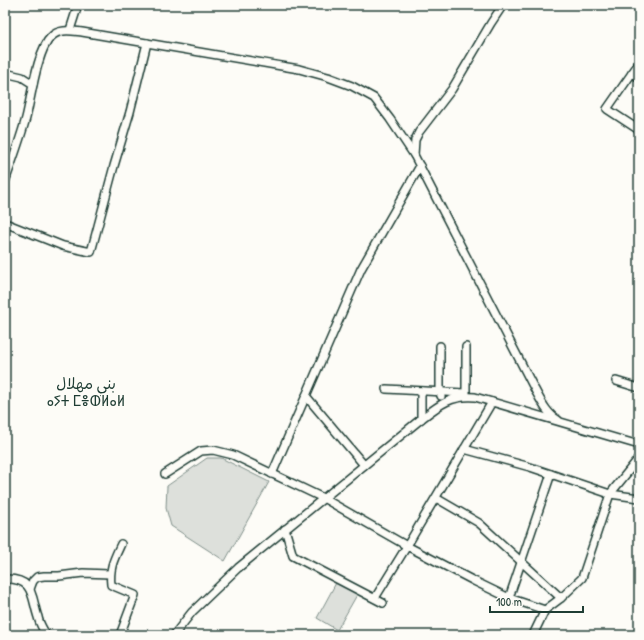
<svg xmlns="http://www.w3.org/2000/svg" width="644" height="640" font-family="'Patrick Hand','Playpen Sans Arabic','Noto Sans Tifinagh',sans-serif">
<rect width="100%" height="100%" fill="#fdfcf7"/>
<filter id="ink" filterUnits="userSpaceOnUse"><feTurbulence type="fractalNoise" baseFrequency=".025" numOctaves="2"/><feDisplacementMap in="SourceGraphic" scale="8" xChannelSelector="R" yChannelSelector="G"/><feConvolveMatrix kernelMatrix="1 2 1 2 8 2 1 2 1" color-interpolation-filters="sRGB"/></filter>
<g filter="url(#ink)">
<g fill="#dde0db" stroke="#7e8e88">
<path d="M207 458H221L269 482 225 561 171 526 166 508 167 486Z"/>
<path d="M337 581 358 593 337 630 317 618Z"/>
</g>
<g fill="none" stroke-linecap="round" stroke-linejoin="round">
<defs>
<g id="minor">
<path d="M503 5 491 23 452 89 419 132 415 140 414 155 535 390C541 401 547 414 558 420"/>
<path d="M70 30 78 5"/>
<path d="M639 63 607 109 639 130"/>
<path d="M5 73 22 77 33 84"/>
<path d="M632 73 639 78"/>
<path d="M5 182C12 161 20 140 26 118 31 99 37 50 51 37 59 28 72 31 82 32L299 69 328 77 352 86 374 98 390 119 414 155"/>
<path d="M5 223 63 246 91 252 114 166 130 112 147 43"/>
<path d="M440 346V392L441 396"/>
<path d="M466 347V396"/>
<path d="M616 381 639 388"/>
<path d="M386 389 464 393"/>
<path d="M421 391V419"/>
<path d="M306 396 364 465"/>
<path d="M464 449 530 467 610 494 639 498"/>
<path d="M165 474 201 451 213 450 233 455 323 498 407 546 474 581 509 598 545 610"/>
<path d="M272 474 361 269 420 166"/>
<path d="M436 498 479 523 561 598"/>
<path d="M285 529 293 556 383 603"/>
<path d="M5 579C35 578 31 597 38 617 39 623 43 629 46 635"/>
<path d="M30 589 33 581 37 577 44 576H59L83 573 109 574"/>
<path d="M375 598 407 546 492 402"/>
<path d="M509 598 551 474"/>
<path d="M120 635 135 595 111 585C109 568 114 559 121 544"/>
<path d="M174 635 192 612 238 568 421 419C439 405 451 395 475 397L639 445"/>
<path d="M533 635 545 610 561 598 582 578 610 494 639 458"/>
</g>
</defs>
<use href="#minor" stroke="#1f3d34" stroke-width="10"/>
<use href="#minor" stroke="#fdfcf7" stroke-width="7"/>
</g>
</g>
<g text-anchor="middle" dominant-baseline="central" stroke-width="3" stroke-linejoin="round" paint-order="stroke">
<g font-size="15" fill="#1f3d34" stroke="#fdfcf7">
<text x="86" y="383">بني مهلال<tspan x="86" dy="17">ⴰⵢⵜ ⵎⴻⵀⵍⴰⵍ</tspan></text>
</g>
</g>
<rect width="644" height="640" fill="none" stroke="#fdfcf7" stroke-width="20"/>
<rect x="10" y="10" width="624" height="620" fill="none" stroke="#1f3d34" stroke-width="1.5" filter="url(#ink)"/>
<path d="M490 606v6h93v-6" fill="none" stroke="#1f3d34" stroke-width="2"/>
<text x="496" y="606" font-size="12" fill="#1f3d34" stroke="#fdfcf7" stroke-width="3" paint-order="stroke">100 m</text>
</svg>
